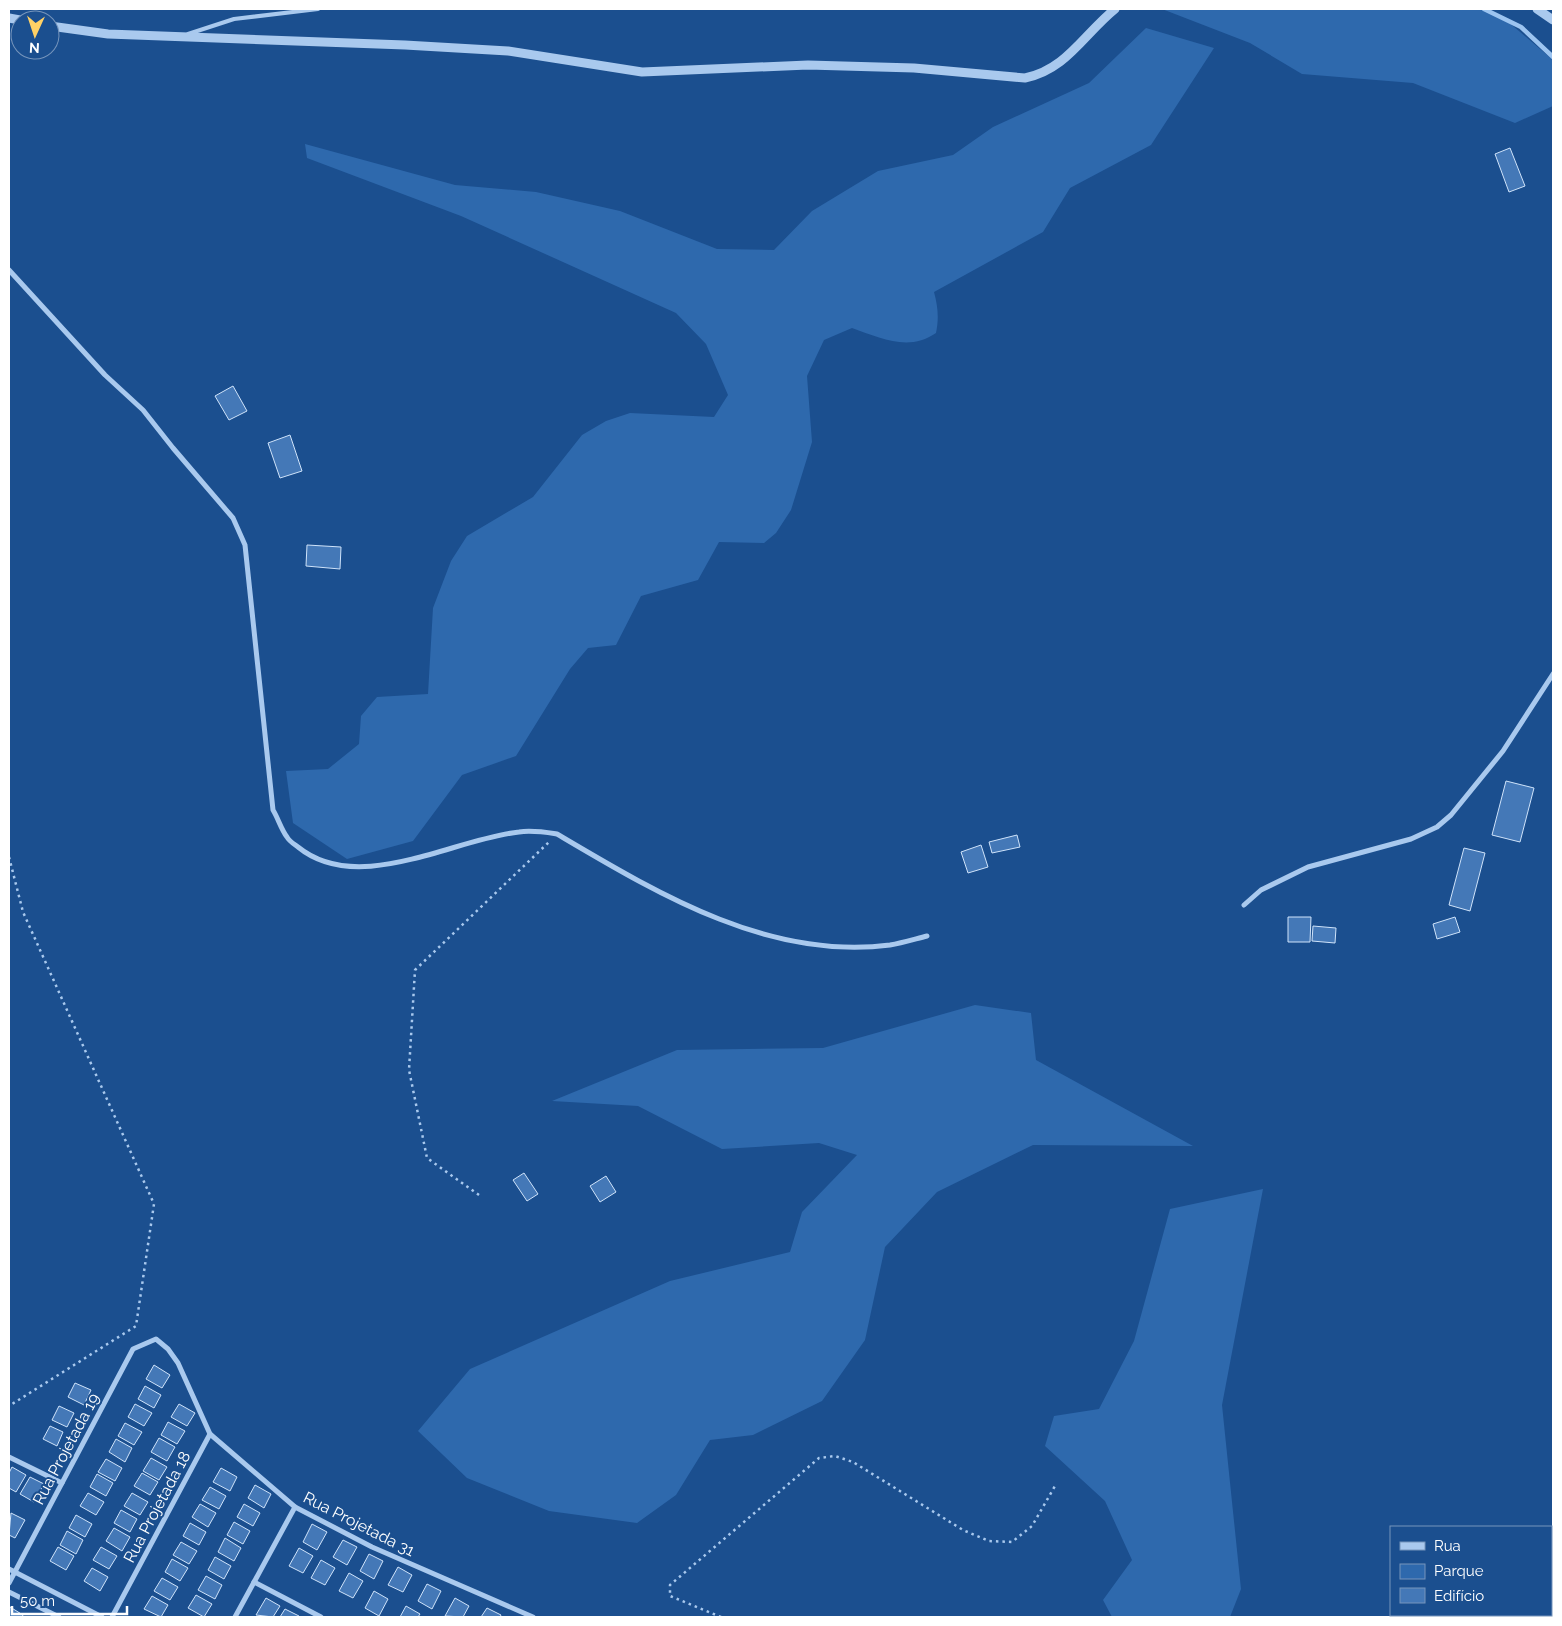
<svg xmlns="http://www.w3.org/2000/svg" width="1562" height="1626" font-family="Raleway,sans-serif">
<rect width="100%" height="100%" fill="#1b4f8f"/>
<g fill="#2e69ad">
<path d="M1162 9H1484L1506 20 1553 60V106L1515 123 1413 83 1302 74 1250 43Z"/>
<path d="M1146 28 1214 48 1151 145 1070 188 1043 232 934 292C938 307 939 318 936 333 909 352 880 338 852 328L824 340 807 376 812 442 791 510 776 533 764 543 719 542 698 580 641 596 616 645 588 648 570 669 516 756 462 775 413 841 347 859 293 823 286 771 328 769 359 744 361 716 377 697 428 694 433 608 451 561 467 536 533 497 582 435 606 421 630 413 714 417 728 395 706 344 676 313 461 216 307 158 305 144 455 185 536 192 620 211 717 249 774 250 812 211 878 171 953 155 993 127 1089 83Z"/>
<path d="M975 1005 1031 1013 1036 1060 1193 1146 1033 1145 937 1192 885 1247 865 1340 822 1401 753 1435 710 1440 676 1495 637 1523 549 1511 467 1478 418 1431 470 1369 670 1281 790 1252 802 1212 857 1155 819 1143 722 1149 638 1106 552 1101 677 1050 823 1048Z"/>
<path d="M1263 1189 1222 1405 1241 1589 1230 1617H1112L1103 1600 1132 1560 1105 1501 1045 1446 1054 1416 1099 1409 1134 1341 1170 1209Z"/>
</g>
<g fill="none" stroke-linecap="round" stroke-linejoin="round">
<path stroke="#9cc4f0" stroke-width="4.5" d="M1484 9 1521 27 1553 57"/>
</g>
<g fill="#4478b7" stroke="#cfe3fa">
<path d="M1510 148 1525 186 1509 192 1495 154Z"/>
<path d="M233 386 247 411 229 420 215 396Z"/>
<path d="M290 435 302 471 280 478 268 443Z"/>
<path d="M307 545 341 547 340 569 306 566Z"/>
<path d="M1506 781 1534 788 1520 842 1492 835Z"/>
<path d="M1017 835 1020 847 992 853 989 842Z"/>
<path d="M981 845 988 867 968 873 961 852Z"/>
<path d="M1464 848 1485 853 1470 911 1449 905Z"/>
<path d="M1288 917H1311L1310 942H1288Z"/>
<path d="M1455 917 1460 932 1437 939 1433 924Z"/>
<path d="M1313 926 1336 928 1335 943 1312 941Z"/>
<path d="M524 1173 538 1194 527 1201 513 1180Z"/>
<path d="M606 1176 616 1192 600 1202 590 1186Z"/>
<path d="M154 1365 170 1375 162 1388 146 1379Z"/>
<path d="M75 1383 91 1390 84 1405 68 1397Z"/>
<path d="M145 1386 161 1395 154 1408 138 1399Z"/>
<path d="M135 1404 152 1413 144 1426 128 1417Z"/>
<path d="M179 1404 195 1413 187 1426 171 1417Z"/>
<path d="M59 1406 74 1413 67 1427 52 1420Z"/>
<path d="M168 1422 185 1431 177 1444 161 1435Z"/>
<path d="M125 1423 142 1432 134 1445 118 1436Z"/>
<path d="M50 1426 63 1432 57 1446 43 1439Z"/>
<path d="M159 1438 175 1447 167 1461 151 1452Z"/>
<path d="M116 1439 132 1448 125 1462 109 1452Z"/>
<path d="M151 1458 167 1467 159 1480 143 1471Z"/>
<path d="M106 1459 122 1468 115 1481 98 1472Z"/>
<path d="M12 1467 26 1475 16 1492 9 1488V1473Z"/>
<path d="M221 1468 237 1477 230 1491 213 1482Z"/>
<path d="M142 1473 158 1482 150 1495 134 1486Z"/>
<path d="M97 1474 113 1483 106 1496 90 1487Z"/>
<path d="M30 1477 44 1484 34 1502 20 1494Z"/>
<path d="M255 1485 271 1494 264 1508 248 1498Z"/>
<path d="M210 1487 226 1496 219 1509 202 1500Z"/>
<path d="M88 1493 104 1502 96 1515 80 1506Z"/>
<path d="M132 1493 148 1502 140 1515 124 1506Z"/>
<path d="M200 1504 216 1513 208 1527 192 1517Z"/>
<path d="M244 1504 260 1513 253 1526 237 1517Z"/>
<path d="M121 1510 137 1519 130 1532 114 1523Z"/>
<path d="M11 1513 25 1520 15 1538 9 1535Z"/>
<path d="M76 1515 92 1524 85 1537 69 1528Z"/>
<path d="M234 1522 250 1531 243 1544 227 1535Z"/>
<path d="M190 1523 206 1532 199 1545 183 1536Z"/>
<path d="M312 1524 327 1532 317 1550 303 1542Z"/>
<path d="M114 1528 130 1537 122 1551 106 1541Z"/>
<path d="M67 1531 83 1540 76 1554 60 1545Z"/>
<path d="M225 1538 241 1548 234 1561 218 1552Z"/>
<path d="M343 1540 357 1547 347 1565 333 1557Z"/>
<path d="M181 1542 197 1551 189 1564 173 1555Z"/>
<path d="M58 1547 74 1556 66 1570 50 1561Z"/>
<path d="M101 1547 117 1556 109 1569 93 1560Z"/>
<path d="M299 1548 313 1556 303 1573 289 1566Z"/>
<path d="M369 1554 383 1561 374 1579 360 1571Z"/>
<path d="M215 1557 231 1566 224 1579 208 1570Z"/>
<path d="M172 1559 188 1568 180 1581 165 1572Z"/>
<path d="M321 1560 335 1568 325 1585 311 1578Z"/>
<path d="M398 1567 412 1575 403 1592 388 1585Z"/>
<path d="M92 1568 108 1577 100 1591 84 1581Z"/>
<path d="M349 1573 363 1581 353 1598 339 1591Z"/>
<path d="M206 1576 222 1585 215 1599 198 1590Z"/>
<path d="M162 1578 178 1587 170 1600 154 1591Z"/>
<path d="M427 1584 441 1591 432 1609 418 1601Z"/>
<path d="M374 1591 388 1599 379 1616 365 1608Z"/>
<path d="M196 1595 212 1604 204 1617 188 1608Z"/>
<path d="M152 1596 168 1605 161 1617 144 1609Z"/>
<path d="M266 1598 280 1606 273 1617 256 1615Z"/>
<path d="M455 1598 469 1606 463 1617 445 1616Z"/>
<path d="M406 1606 420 1614 418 1617H400Z"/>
<path d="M10 1607 23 1615 22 1617H9Z"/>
<path d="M487 1608 501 1615 500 1617H481Z"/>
<path d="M285 1609 299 1616 298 1617H280Z"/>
</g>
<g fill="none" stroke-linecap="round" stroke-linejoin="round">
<g stroke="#a9c9ee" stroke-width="2.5" stroke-dasharray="2.5 4" stroke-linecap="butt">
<path d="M9 857 23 912 154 1204 136 1326 9 1406"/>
<path d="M479 1195 427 1158 409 1070 415 970 549 842"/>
<path d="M721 1617 670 1596V1585L819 1458 835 1456 853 1462 963 1530 989 1541 1012 1542 1032 1526 1055 1486"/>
</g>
<path stroke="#a9c9ee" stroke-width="4" d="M188 34 234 19 318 9"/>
<g stroke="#a9c9ee" stroke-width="5">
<path d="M9 270 105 375 143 410 173 448 233 518 245 545 273 810C278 818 281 829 287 837 289 841 294 844 298 847 358 896 453 839 519 832 532 830 544 832 557 834 657 893 769 961 890 945 902 943 915 939 927 936"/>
<path d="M1244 905 1261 890 1308 867 1411 839 1437 827 1451 815 1503 751 1553 674"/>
<path d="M9 1457 62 1483"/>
<path d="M9 1569 102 1617"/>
<path d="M254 1582 321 1617"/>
<path d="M9 1583 133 1349 156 1339 168 1349 178 1363 210 1434 295 1507 372 1547 533 1617"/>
<path d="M9 1592 59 1617"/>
<path d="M112 1617 210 1434"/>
<path d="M235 1617 295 1507"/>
</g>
<g stroke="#a9c9ee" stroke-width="9">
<path d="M1537 9 1553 20"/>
<path d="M9 18 20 20"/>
<path d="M50 26 108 34 405 45 508 51 642 72 808 65 914 68 1025 78C1066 70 1084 34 1115 9"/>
</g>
</g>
<g text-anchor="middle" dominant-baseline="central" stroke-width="4" stroke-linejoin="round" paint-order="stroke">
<g font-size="16" fill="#fff" stroke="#1b4f8f">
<text transform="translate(66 1449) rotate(-62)">Rua Projetada 19</text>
<text transform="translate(157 1507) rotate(-62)">Rua Projetada 18</text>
<text transform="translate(359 1524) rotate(27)">Rua Projetada 31</text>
</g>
</g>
<rect width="1562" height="1626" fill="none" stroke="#ffffff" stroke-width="20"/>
<rect x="1390" y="1526" width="162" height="90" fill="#1b4f8f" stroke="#7695bc"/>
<rect x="1400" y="1542" width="25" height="8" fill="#a9c9ee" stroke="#7695bc"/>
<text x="1434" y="1551" font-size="15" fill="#ffffff">Rua</text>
<rect x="1400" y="1564" width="25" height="15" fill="#2e69ad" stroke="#7695bc"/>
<text x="1434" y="1576" font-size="15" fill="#ffffff">Parque</text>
<rect x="1400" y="1588" width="25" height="15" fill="#4478b7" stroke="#7695bc"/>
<text x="1434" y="1601" font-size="15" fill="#ffffff">Edifício</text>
<g transform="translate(35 35) rotate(183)"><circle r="24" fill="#1b4f8f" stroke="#7695bc"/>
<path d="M0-4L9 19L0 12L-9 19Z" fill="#ffd166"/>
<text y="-8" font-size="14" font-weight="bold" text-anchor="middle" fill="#ffffff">N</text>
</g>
<path d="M12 1606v8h115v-8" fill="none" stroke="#ffffff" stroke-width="2.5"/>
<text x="20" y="1606" font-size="15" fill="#ffffff" stroke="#1b4f8f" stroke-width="4" paint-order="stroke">50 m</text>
</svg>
